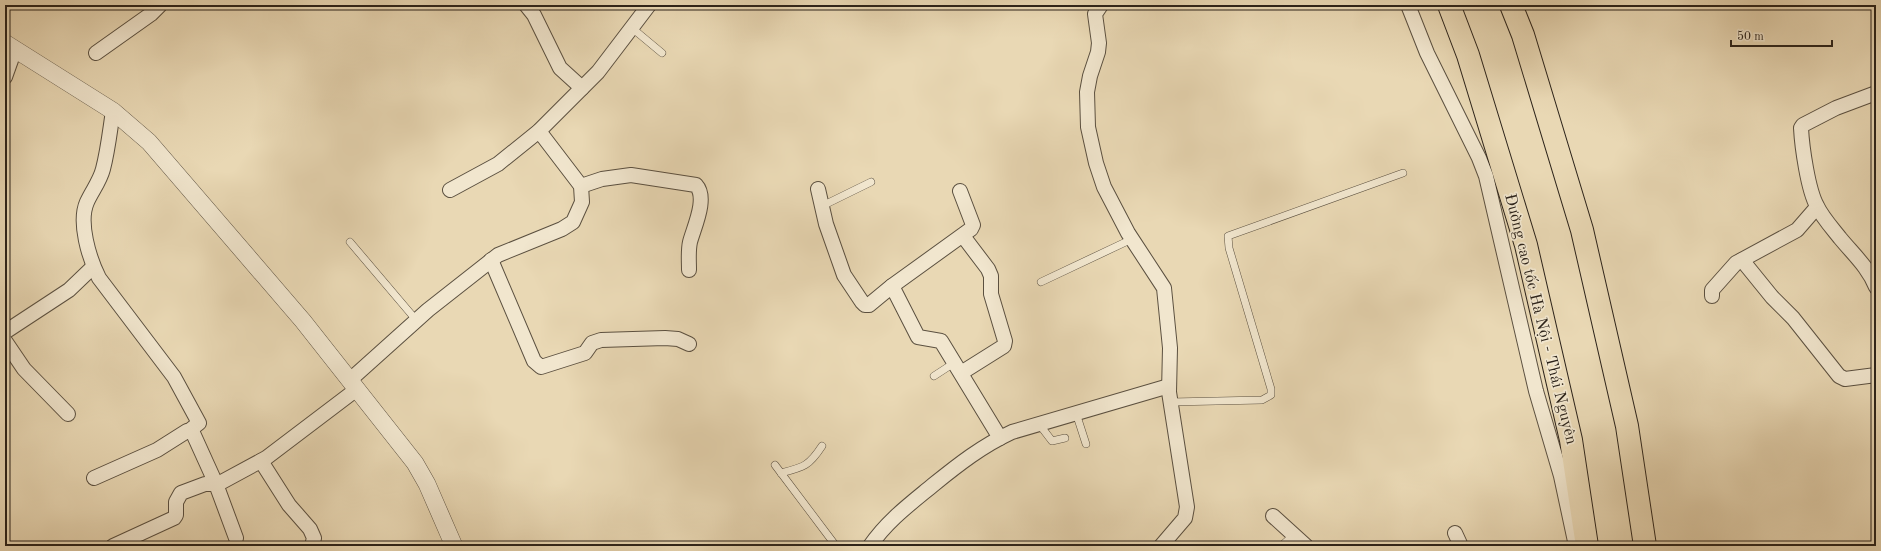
<svg xmlns="http://www.w3.org/2000/svg" width="1881" height="551" font-family="'Old Standard TT',serif">
<rect width="100%" height="100%" fill="#e9d8b4"/>
<filter id="stains"><feTurbulence type="fractalNoise" baseFrequency=".005" numOctaves="4"/><feColorMatrix values="0 0 0 0 .2 0 0 0 0 .09 0 0 0 0 .02 0 0 0 .5 -.17"/></filter>
<radialGradient id="worn" r=".72"><stop offset=".6" stop-color="#630" stop-opacity="0"/><stop offset="1" stop-color="#630" stop-opacity=".3"/></radialGradient>
<g fill="none" stroke-linecap="round" stroke-linejoin="round">
<defs>
<g id="service">
<path d="M632 28 662 53"/>
<path d="M822 206 871 182"/>
<path d="M350 242 417 321"/>
<path d="M1041 282 1132 239"/>
<path d="M934 376 954 363"/>
<path d="M1171 402 1262 400 1271 395V389L1229 248 1228 236 1403 173"/>
<path d="M1076 413 1086 444"/>
<path d="M1039 424 1052 441 1065 438"/>
<path d="M775 465 836 546"/>
<path d="M781 473C804 467 809 466 822 446"/>
<path d="M1281 546 1294 535"/>
</g>
<g id="minor">
<path d="M526 5 534 15 560 68 582 88"/>
<path d="M1101 5 1095 14 1099 43 1098 52 1090 76 1087 92 1088 127 1096 163 1104 187 1128 233 1164 288 1170 348 1169 392 1187 507 1185 518 1161 546"/>
<path d="M1408 5 1427 53 1479 158 1486 176 1536 391 1561 476 1576 546"/>
<path d="M96 53 151 14 160 5"/>
<path d="M5 77 15 49"/>
<path d="M1876 93 1836 108 1803 125 1801 128C1802 147 1808 190 1817 206 1822 217 1833 229 1840 238 1854 255 1868 267 1876 287"/>
<path d="M113 111C110 130 108 150 103 169 100 181 92 191 87 202 78 222 89 258 99 278L174 377 199 423 190 430"/>
<path d="M581 186 602 179 631 175 696 185C708 198 694 227 690 242 688 251 689 261 689 270"/>
<path d="M818 189 826 224 844 275 862 302 865 305H869L892 286 918 337 941 341 1000 438"/>
<path d="M450 190 498 164 539 131 598 72 649 5"/>
<path d="M491 260 534 361 541 367 585 353 592 343 601 340 665 338 678 339 689 344"/>
<path d="M1742 260 1772 297 1793 318 1839 376 1845 379 1876 375"/>
<path d="M892 286 971 229 973 225 960 191"/>
<path d="M1712 296V290L1736 263 1797 230 1817 207"/>
<path d="M5 332 69 290 93 267"/>
<path d="M5 341 24 369 68 414"/>
<path d="M961 373 1004 346 1005 341 991 294V276L988 269 963 236"/>
<path d="M350 380 428 310 498 255 562 229 573 222 582 202 581 186 539 131"/>
<path d="M261 461 289 505 310 529 314 538 312 546"/>
<path d="M94 478 157 450 187 431H192L216 484 236 538"/>
<path d="M1273 516 1306 546"/>
<path d="M1455 533 1461 546"/>
<path d="M113 546 174 518 176 515V502L181 493 205 484H218L266 458 357 389"/>
<path d="M870 546C887 521 910 504 933 485 959 464 982 446 1012 432L1169 386"/>
</g>
<path id="tertiary" d="M5 43 113 111 149 142 303 321 415 463 427 484 454 546"/>
<g id="motorway">
<path d="M1449 5 1468 55 1526 245 1571 440 1587 546"/>
<path d="M1511 5 1523 35 1582 230 1627 426 1645 546"/>
</g>
</defs>
<use href="#service" stroke="#5b5040" stroke-width="8"/>
<use href="#minor" stroke="#5b5040" stroke-width="16"/>
<use href="#tertiary" stroke="#5b5040" stroke-width="18"/>
<use href="#motorway" stroke="#2c231a" stroke-width="24"/>
<use href="#service" stroke="#f1e6ce" stroke-width="7"/>
<use href="#minor" stroke="#f1e6ce" stroke-width="14"/>
<use href="#tertiary" stroke="#f1e6ce" stroke-width="17"/>
<use href="#motorway" stroke="#e9d8b4" stroke-width="22"/>
</g>
<g text-anchor="middle" dominant-baseline="central" stroke-width="3.5" stroke-linejoin="round" paint-order="stroke">
<g font-size="16" fill="#2c231a" stroke="#f1e6ce">
<text transform="translate(1540 319) rotate(76)">Đường cao tốc Hà Nội - Thái Nguyên</text>
</g>
</g>
<rect width="1881" height="551" fill="none" stroke="#e9d8b4" stroke-width="20"/>
<rect x="6" y="6" width="1869" height="539" fill="none" stroke="#2c231a" stroke-width="2"/>
<rect x="10" y="10" width="1861" height="531" fill="none" stroke="#2c231a"/>
<path d="M1731 40v6h101v-6" fill="none" stroke="#2c231a" stroke-width="2"/>
<text x="1737" y="40" font-size="12" fill="#2c231a" stroke="#f1e6ce" stroke-width="3" paint-order="stroke">50 m</text>
<rect width="100%" height="100%" filter="url(#stains)"/>
<rect width="100%" height="100%" fill="url(#worn)"/>
</svg>
